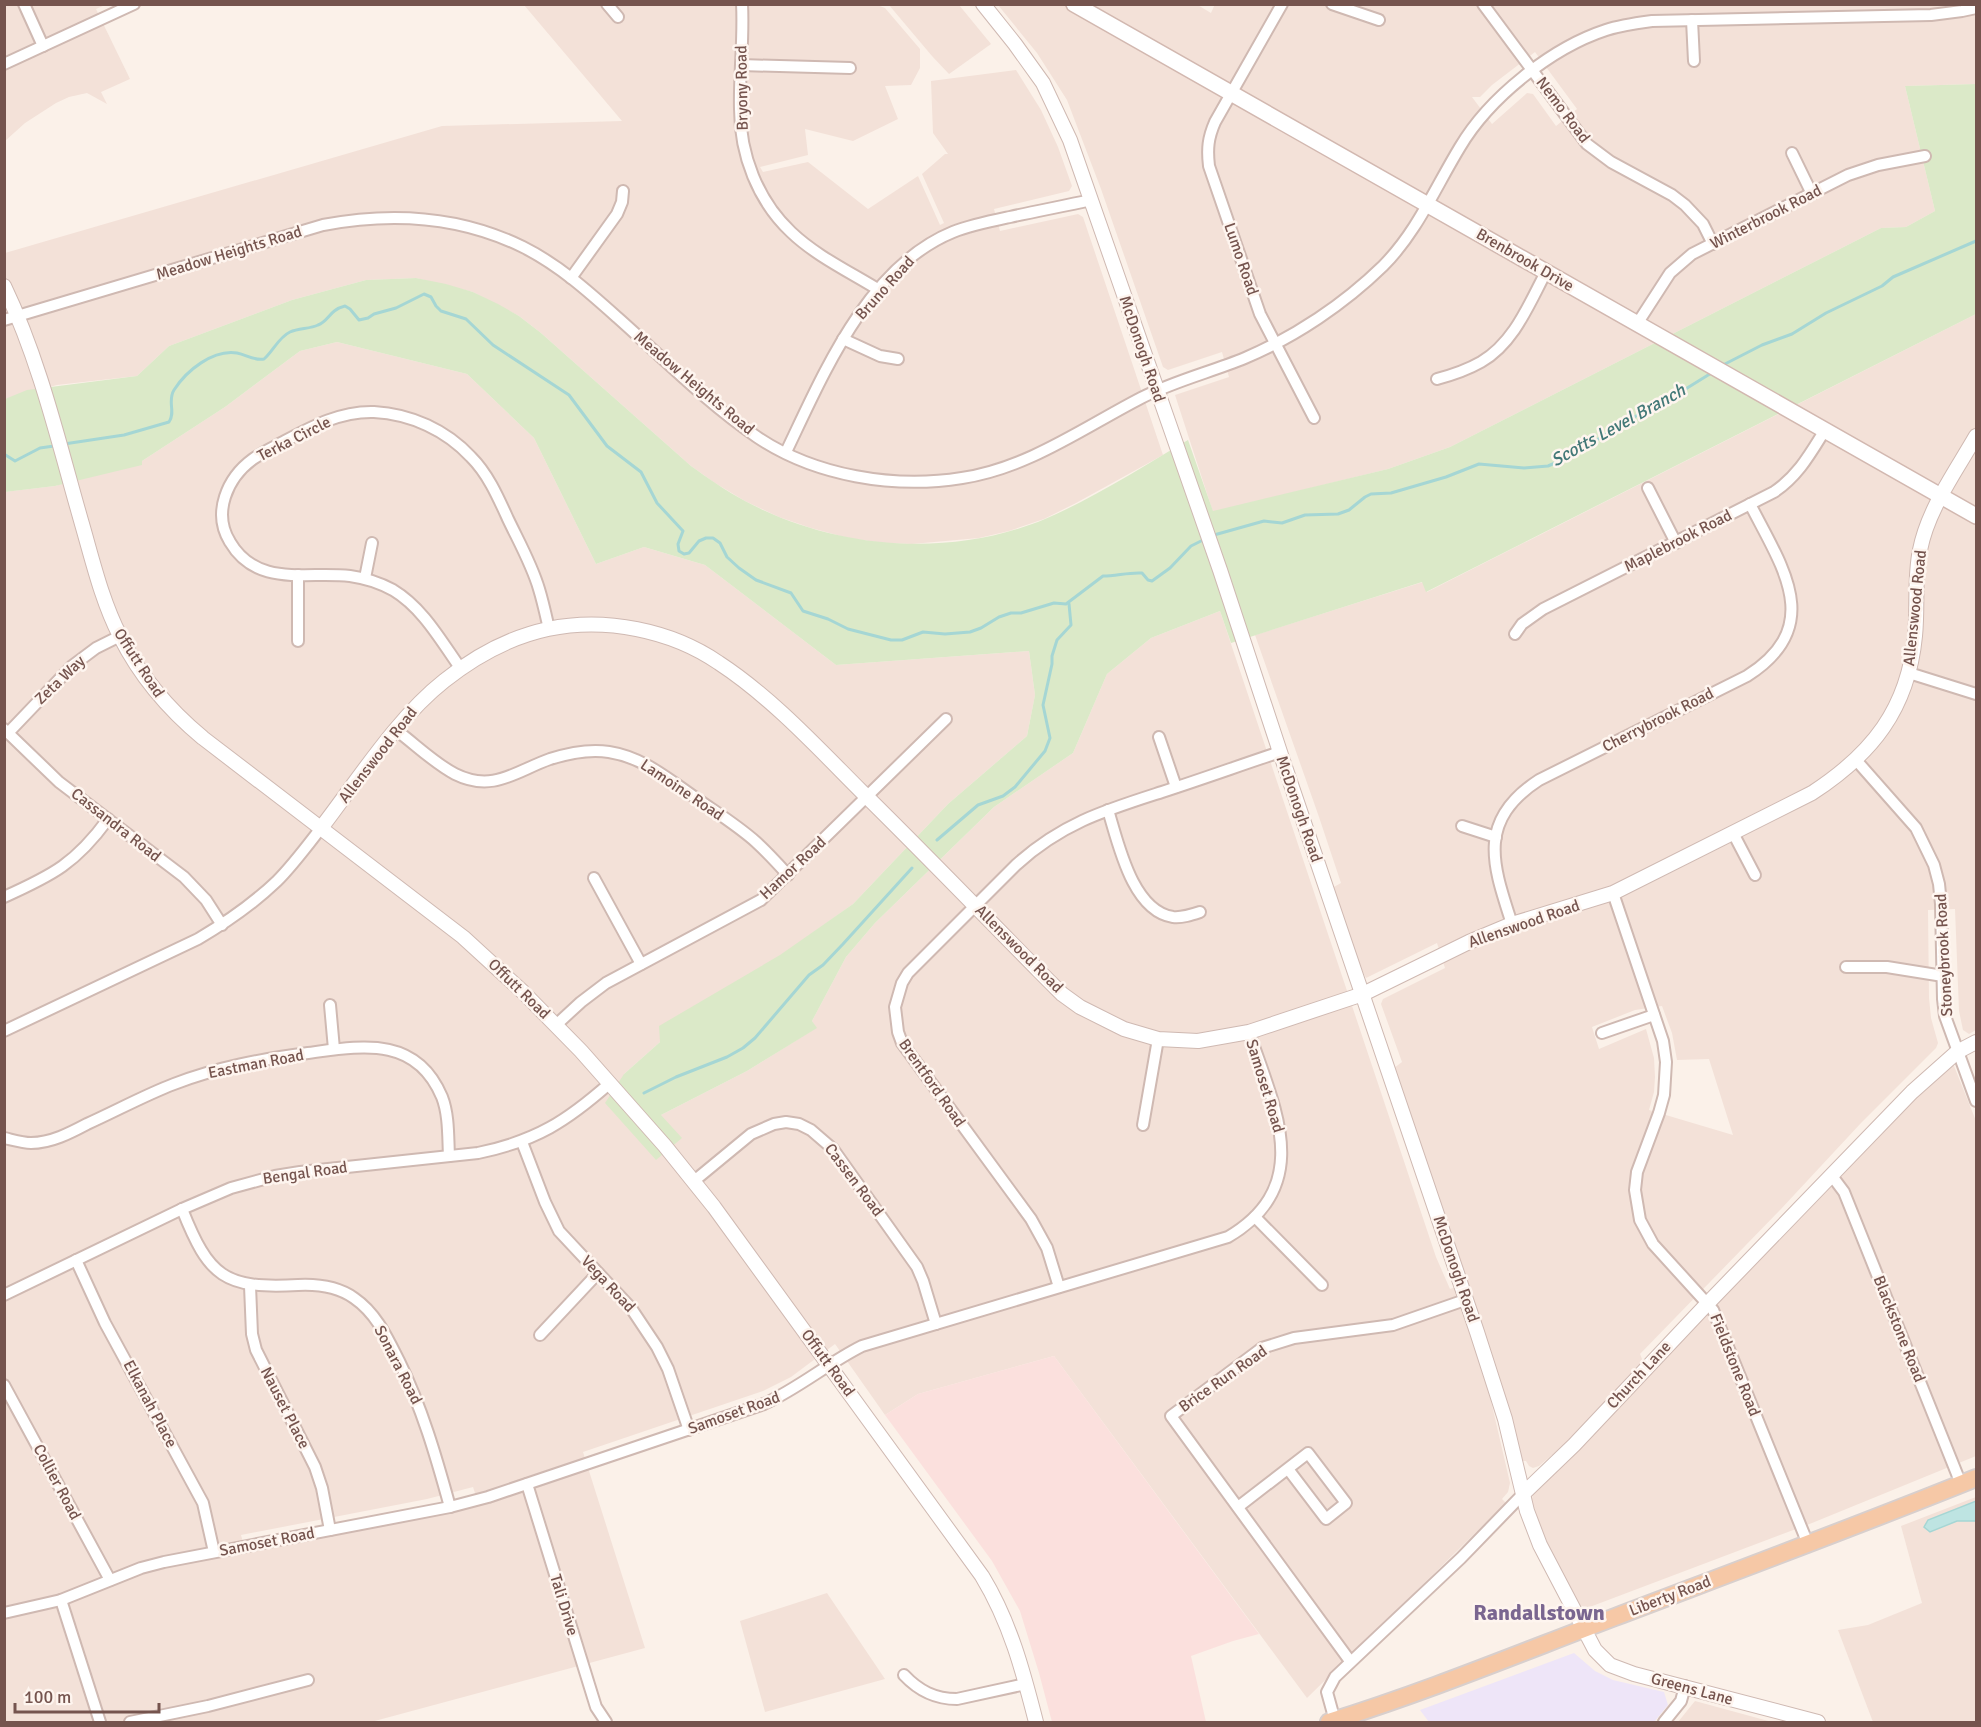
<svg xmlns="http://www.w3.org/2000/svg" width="1981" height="1727" font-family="Signika,sans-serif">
<rect width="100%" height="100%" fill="#fbf1e9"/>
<g fill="#f3e1d8" fill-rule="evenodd">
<path d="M756 4 757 6 877 5 885 8 920 49V68L911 85 885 86 898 119 853 141 805 129 808 155 760 167 763 172 808 162 868 209 918 176 940 225 944 223 922 174 945 154H948L933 133 931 81 1016 70 1041 110 1058 147 1072 186 1069 191 994 209 1000 231 1078 214 1083 217 1163 455 1076 503 1044 519 1009 531 979 538 912 544 883 543 848 538 811 528 779 517 745 501 715 483 691 466 541 333 519 316 473 292 416 278 366 280 292 300 169 346 137 376 57 385 5 399V253L442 126 622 121 524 5Z"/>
<path d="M1196 4 1211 13 1215 4 1976 5V84L1905 86 1935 211 1906 227 1881 228 1450 447 1388 469 1213 512 1175 395 1229 377 1222 352 1168 370 1163 367 1101 189 1067 100 1037 53 998 5ZM1535 52 1577 109 1556 126 1533 94 1527 93 1492 124 1472 97H1480L1492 85Z"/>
<path d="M5 5H105L96 9 130 79 101 92 107 104 87 93 69 97 56 103 25 123 5 141Z"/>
<path d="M889 5H959L991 44 949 74 932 56Z"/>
<path d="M1976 314V1030L1969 1034 1963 1030 1959 1011 1955 909 1928 910 1929 998 1931 1018 1938 1043 1936 1048 1861 1123 1781 1209 1640 1354 1644 1364 1554 1460 1552 1455 1539 1466 1533 1468 1529 1466 1526 1461H1523L1394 1068 1402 1062 1381 1004 1383 999 1445 968 1437 943 1366 978 1359 964 1332 888 1341 883 1319 817 1255 635 1423 582 1427 592ZM1662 1006 1672 1033 1677 1060 1709 1059 1733 1135 1649 1110 1654 1092 1655 1077 1654 1058 1646 1029 1599 1049 1592 1027 1635 1010Z"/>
<path d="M337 342 467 374 534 438 596 564 644 547 705 565 836 665 1029 651 1035 695 1027 736 948 804 853 904 660 1042 624 1074 661 1115 747 1071 816 1028 812 1021 846 957 875 923 994 807 1073 753 1107 674 1151 638 1220 611 1436 1257 1450 1289 1456 1287 1495 1400 1491 1401 1510 1483 1508 1492 1502 1499 1506 1503 1307 1698 1054 1356 918 1394 885 1415 835 1344 791 1377 763 1391 583 1452 645 1648 371 1722H5L4 492 55 486 142 461 225 407 300 351ZM473 1487 479 1505 451 1512 246 1553 241 1535 427 1499Z"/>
<path d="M1950 1066H1954L1976 1121V1456L1812 1523 1587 1608 1577 1604 1538 1524 1531 1501 1535 1490 1828 1190 1916 1095Z"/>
<path d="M1976 1497V1722H1873L1838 1630 1868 1625 1922 1603 1901 1526Z"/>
<path d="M827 1593 885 1679 765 1712 740 1621Z"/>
<path d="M1695 1701 1772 1722H1678Z"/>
</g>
<path fill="#fbe0dd" d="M1054 1356 1259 1634 1233 1641 1191 1656 1206 1722H1052L1039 1673 1020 1611 992 1561 885 1415 918 1394Z"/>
<path fill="#eee5f8" d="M1574 1653 1595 1671 1613 1680 1664 1692 1668 1705 1654 1722H1429L1420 1710Z"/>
<path fill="#dbe9c8" d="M1976 84V314L1426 592 1422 582 1231 643 1220 611 1151 638 1107 674 1073 753 994 807 875 923 846 957 812 1021 817 1028 747 1071 661 1115 682 1138 656 1160 605 1103 624 1074 660 1042 659 1026 780 955 853 904 948 804 1027 736 1035 695 1029 651 836 665 705 565 644 547 596 564 534 438 467 374 337 342 300 351 225 407 142 461V465L55 486 5 492V399L27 390 137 376 169 346 292 300 366 280 416 278 446 284 473 292 498 304 519 316 541 333 691 466C708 478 726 491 745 501 835 549 949 559 1045 519 1092 499 1144 466 1188 440L1213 511 1388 469 1450 447 1881 228 1906 227 1935 211 1905 86Z"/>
<path fill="#bee4e2" stroke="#a5d6d4" stroke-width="1.5" d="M1976 1501V1521H1957L1930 1532 1924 1527 1928 1520Z"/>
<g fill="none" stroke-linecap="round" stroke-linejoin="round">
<g stroke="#a5d6d4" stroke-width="3">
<path d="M1723 365 1762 345 1792 334 1826 313 1882 286 1893 277 1976 241"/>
<path d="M64 444 124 435 169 422C176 412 167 401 174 390 186 371 213 349 237 353 247 355 254 361 264 359 273 351 279 337 290 332 299 328 310 329 318 325 329 321 329 310 345 306L350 309 359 320 368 318 374 314 396 308 424 294 431 297 436 306 441 311 466 319 493 345 569 395 607 446 641 472 657 503 683 531 678 544 679 551 684 554 689 553 699 541 706 538H713L720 543 727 557 739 568 756 580 791 593 803 611 828 619 848 629 891 640H902L923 632 945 634 970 632 981 628 999 617 1011 613H1021L1054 603 1066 604 1103 576C1116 576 1129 572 1142 573L1148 580 1152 581 1170 568 1191 546 1205 539"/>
<path d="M4 454 15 461 40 448 54 446"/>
<path d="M1214 535 1264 521 1282 523 1305 515 1338 514 1349 510 1365 497 1371 494 1391 493 1446 477 1479 464 1524 468 1548 466 1569 457 1634 417 1671 398 1713 372"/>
<path d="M937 840 978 805 1003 796 1015 787 1045 751 1050 738 1043 705 1052 664V656L1057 640 1071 625 1069 604"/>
<path d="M644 1093 676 1077 727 1057 743 1048 755 1038 809 975 823 965 843 944 912 868"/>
</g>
<defs>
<g id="minor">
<path d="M24 4 43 46"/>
<path d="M607 4 618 17"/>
<path d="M742 4C744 39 739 75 740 109 740 155 758 201 791 232 816 256 850 272 879 290"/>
<path d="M1282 4 1215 122C1208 138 1207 149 1209 166L1260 314 1314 418"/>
<path d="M1332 4 1379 20"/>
<path d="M1483 4 1587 144 1611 162 1672 195 1685 205 1703 224 1713 244"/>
<path d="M1692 20 1694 61"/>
<path d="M4 64 134 4"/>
<path d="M741 65 850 68"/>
<path d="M1792 153 1812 194"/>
<path d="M571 278 617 214 622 202 623 191"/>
<path d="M4 320 323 225C391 212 460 216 523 247 559 265 589 292 618 318 663 358 707 403 757 437 815 476 894 489 962 478 1028 468 1083 428 1141 398 1174 381 1211 372 1245 358 1295 337 1344 304 1383 266 1417 232 1435 188 1460 147 1489 98 1551 48 1606 30 1621 25 1637 23 1652 21L1931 15 1962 11 1976 8"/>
<path d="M1637 324 1670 273 1692 254 1848 175 1878 165 1925 156"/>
<path d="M843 339 880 356 898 359"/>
<path d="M1437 379C1452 375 1467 370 1481 362 1514 343 1529 304 1546 272"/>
<path d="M786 452C823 375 867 267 953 232 971 225 991 221 1010 217 1037 211 1064 206 1091 200"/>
<path d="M1648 488 1676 543"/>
<path d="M365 578 372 543"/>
<path d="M1515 634 1522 624 1543 609 1774 492C1798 476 1810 454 1825 430"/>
<path d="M298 641V575"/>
<path d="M461 669C441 641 423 608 393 590 380 583 365 578 350 576 307 571 257 588 230 542 212 513 227 478 253 459 263 452 274 447 285 441 313 426 341 411 374 412 411 414 446 430 471 457 488 474 498 497 508 519 519 542 532 565 539 589 543 602 546 616 549 629"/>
<path d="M1909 673 1976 694"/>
<path d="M4 729 59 782 184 877 206 900 222 925"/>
<path d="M396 730C415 744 434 763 455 774 493 793 516 771 550 759 569 753 590 749 609 752 642 757 667 778 693 796 714 811 737 825 756 842 767 852 778 864 788 875"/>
<path d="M8 733 72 666 96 648 120 636"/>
<path d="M1159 737 1176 787"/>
<path d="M1856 760 1916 828 1934 865 1939 884 1941 904 1943 999 1945 1016 1976 1101"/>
<path d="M1108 810C1118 842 1132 911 1173 917 1182 918 1191 915 1200 912"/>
<path d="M1462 826 1496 837"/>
<path d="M1733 833 1755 875"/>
<path d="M594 878 641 964"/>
<path d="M1613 893 1663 1041 1666 1062 1664 1095 1659 1113 1637 1172 1635 1190 1640 1220 1653 1244 1713 1310 1808 1544"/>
<path d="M4 897C53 875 76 863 108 819"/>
<path d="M1512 924C1493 865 1476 821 1539 780L1747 676C1826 626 1782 567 1750 504"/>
<path d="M1846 967H1887L1943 976"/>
<path d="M330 1005 334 1049"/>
<path d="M556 1025 581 1002 606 983 761 900 946 719"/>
<path d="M4 1031 198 939C227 922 253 904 277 881 293 865 307 846 321 828"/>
<path d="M1602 1033 1654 1015"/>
<path d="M1143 1125 1158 1039"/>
<path d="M4 1138C13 1140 23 1143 31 1143 51 1143 70 1133 87 1124 116 1111 145 1095 174 1084 218 1067 262 1059 308 1053 361 1046 416 1035 442 1097 449 1115 448 1137 449 1156"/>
<path d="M522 1142 545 1202 559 1231 631 1308 657 1347 668 1369 689 1430"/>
<path d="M1832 1176 1844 1192 1961 1484"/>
<path d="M694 1181 751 1134 774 1124 786 1122 799 1124 811 1130 833 1149 917 1267 923 1281 936 1324"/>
<path d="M182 1209C209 1277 224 1289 298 1285 318 1284 337 1286 354 1298 376 1313 387 1337 399 1361 422 1408 436 1456 450 1507"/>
<path d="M1255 1217 1322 1285"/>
<path d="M76 1260 105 1323 203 1503 214 1552"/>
<path d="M250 1286 252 1334 256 1350 315 1467 322 1488 330 1530"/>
<path d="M1059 1287 1047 1248 1031 1219 902 1043 898 1032 895 1007 902 983 908 973 1016 865C1062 823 1106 810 1162 792 1202 779 1241 765 1280 752"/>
<path d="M4 1295 182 1209 231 1188 275 1176 300 1172 478 1153C536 1141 567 1121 610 1083"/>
<path d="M540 1335 598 1273"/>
<path d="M4 1385 110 1580"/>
<path d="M527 1484 596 1707 606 1722"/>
<path d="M1238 1507 1308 1453 1346 1503 1326 1519 1288 1469"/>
<path d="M61 1600 100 1722"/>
<path d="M4 1613 61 1600 141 1568 164 1562 450 1507 488 1497 764 1404C799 1388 828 1363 862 1346L1228 1237C1316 1185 1274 1107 1249 1032"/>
<path d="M1350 1661 1171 1416 1262 1348 1294 1338 1393 1325 1465 1300"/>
<path d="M904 1675C919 1691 935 1699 957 1699L1026 1684"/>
<path d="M1335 1721 1327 1692 1335 1677 1461 1558 1523 1494"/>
<path d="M130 1722 208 1706 308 1680"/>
<path d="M1664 1722 1681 1701 1685 1686"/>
</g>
<g id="tertiary">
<path d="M983 4 1015 44 1043 83 1070 140 1220 570 1280 752 1477 1332 1505 1419 1527 1511 1540 1545 1595 1650 1610 1665 1634 1674 1818 1722"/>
<path d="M4 286C40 361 59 444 82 524 93 562 102 601 120 636 140 676 168 709 203 738L463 937 523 992 581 1051 665 1146 714 1207 982 1576C1010 1622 1023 1671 1036 1722"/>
<path d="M321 828C358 780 397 718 444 681 474 657 511 637 548 629 605 617 671 630 719 663 771 697 817 747 861 791 921 850 980 911 1039 971L1062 994 1080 1007 1124 1029 1158 1039 1198 1041 1249 1032 1363 994 1469 942 1512 924 1613 893 1812 793C1872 754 1908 709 1915 636 1918 607 1914 578 1920 550 1928 509 1956 471 1976 436"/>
<path d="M1523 1494 1574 1445 1708 1303 1912 1092 1957 1052 1976 1042"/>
</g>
<path id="secondary" d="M1074 4 1976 516"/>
<path id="primary" d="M1329 1722C1426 1692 1520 1653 1615 1617 1736 1571 1857 1526 1976 1478"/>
</defs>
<use href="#minor" stroke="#cfb9b2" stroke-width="14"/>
<use href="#tertiary" stroke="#cfb9b2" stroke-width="16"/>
<use href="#secondary" stroke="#d2b8b0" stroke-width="18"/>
<use href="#primary" stroke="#d8cfcd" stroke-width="20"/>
<use href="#minor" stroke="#fff" stroke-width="10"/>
<use href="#tertiary" stroke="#fff" stroke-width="14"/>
<use href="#secondary" stroke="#fff" stroke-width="15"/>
<use href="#primary" stroke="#f6c8a6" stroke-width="16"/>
</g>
<g text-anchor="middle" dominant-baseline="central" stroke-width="5" stroke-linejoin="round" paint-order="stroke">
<g font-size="16" fill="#75544e" stroke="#fef5ef">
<text transform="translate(742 88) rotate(-91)">Bryony Road</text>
<text transform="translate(1563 110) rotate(53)">Nemo Road</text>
<text transform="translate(1766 217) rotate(-27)">Winterbrook Road</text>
<text transform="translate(229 253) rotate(-17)">Meadow Heights Road</text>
<text transform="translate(1241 259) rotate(71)">Lumo Road</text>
<text transform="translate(1525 260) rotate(30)">Brenbrook Drive</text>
<text transform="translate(885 288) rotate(-48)">Bruno Road</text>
<text transform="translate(1142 349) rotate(71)">McDonogh Road</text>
<text transform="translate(694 383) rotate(40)">Meadow Heights Road</text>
<text transform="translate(294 439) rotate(-27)">Terka Circle</text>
<text transform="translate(1678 541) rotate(-27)">Maplebrook Road</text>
<text transform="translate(1915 608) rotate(-84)">Allenswood Road</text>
<text transform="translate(139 663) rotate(57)">Offutt Road</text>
<text transform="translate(60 680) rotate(-44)">Zeta Way</text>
<text transform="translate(1658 720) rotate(-27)">Cherrybrook Road</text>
<text transform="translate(378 755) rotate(-52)">Allenswood Road</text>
<text transform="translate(682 790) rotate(34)">Lamoine Road</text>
<text transform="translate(1299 809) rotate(71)">McDonogh Road</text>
<text transform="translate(116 825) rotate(38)">Cassandra Road</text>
<text transform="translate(793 868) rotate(-43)">Hamor Road</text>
<text transform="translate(1524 924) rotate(-19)">Allenswood Road</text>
<text transform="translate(1019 949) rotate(45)">Allenswood Road</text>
<text transform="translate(1944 955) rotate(-93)">Stoneybrook Road</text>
<text transform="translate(519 989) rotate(44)">Offutt Road</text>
<text transform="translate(256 1064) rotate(-11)">Eastman Road</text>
<text transform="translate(932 1083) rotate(55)">Brentford Road</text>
<text transform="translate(1265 1086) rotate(73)">Samoset Road</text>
<text transform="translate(305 1173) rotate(-8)">Bengal Road</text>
<text transform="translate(854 1180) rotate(53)">Cassen Road</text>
<text transform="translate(1456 1269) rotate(71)">McDonogh Road</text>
<text transform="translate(608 1284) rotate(47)">Vega Road</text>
<text transform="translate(1899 1329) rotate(68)">Blackstone Road</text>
<text transform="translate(828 1363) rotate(54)">Offutt Road</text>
<text transform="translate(398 1365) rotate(63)">Sonara Road</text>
<text transform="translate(1735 1365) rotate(68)">Fieldstone Road</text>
<text transform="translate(1639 1375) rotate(-47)">Church Lane</text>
<text transform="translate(1223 1379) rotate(-35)">Brice Run Road</text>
<text transform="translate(150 1404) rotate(62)">Elkanah Place</text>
<text transform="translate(285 1408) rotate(63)">Nauset Place</text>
<text transform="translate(734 1413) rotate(-20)">Samoset Road</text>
<text transform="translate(57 1482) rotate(62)">Collier Road</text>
<text transform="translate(267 1542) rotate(-11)">Samoset Road</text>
<text transform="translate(1670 1596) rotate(-21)">Liberty Road</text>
<text transform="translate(564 1605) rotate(73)">Tali Drive</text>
<text transform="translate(1692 1689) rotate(15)">Greens Lane</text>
</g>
<g font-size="18" font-style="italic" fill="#427877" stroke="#fef5ef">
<text transform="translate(1618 425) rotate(-29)">Scotts Level Branch</text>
</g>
<g font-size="22" font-weight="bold" fill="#7a6690" stroke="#fef5ef">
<text x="1539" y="1612">Randallstown</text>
</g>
</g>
<rect width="1981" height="1727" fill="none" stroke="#75544e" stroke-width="12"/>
<path d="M15 1703v9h144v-9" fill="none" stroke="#75544e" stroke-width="3"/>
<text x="24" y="1703" font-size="18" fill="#75544e" stroke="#fef5ef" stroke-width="4.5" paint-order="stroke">100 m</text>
</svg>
